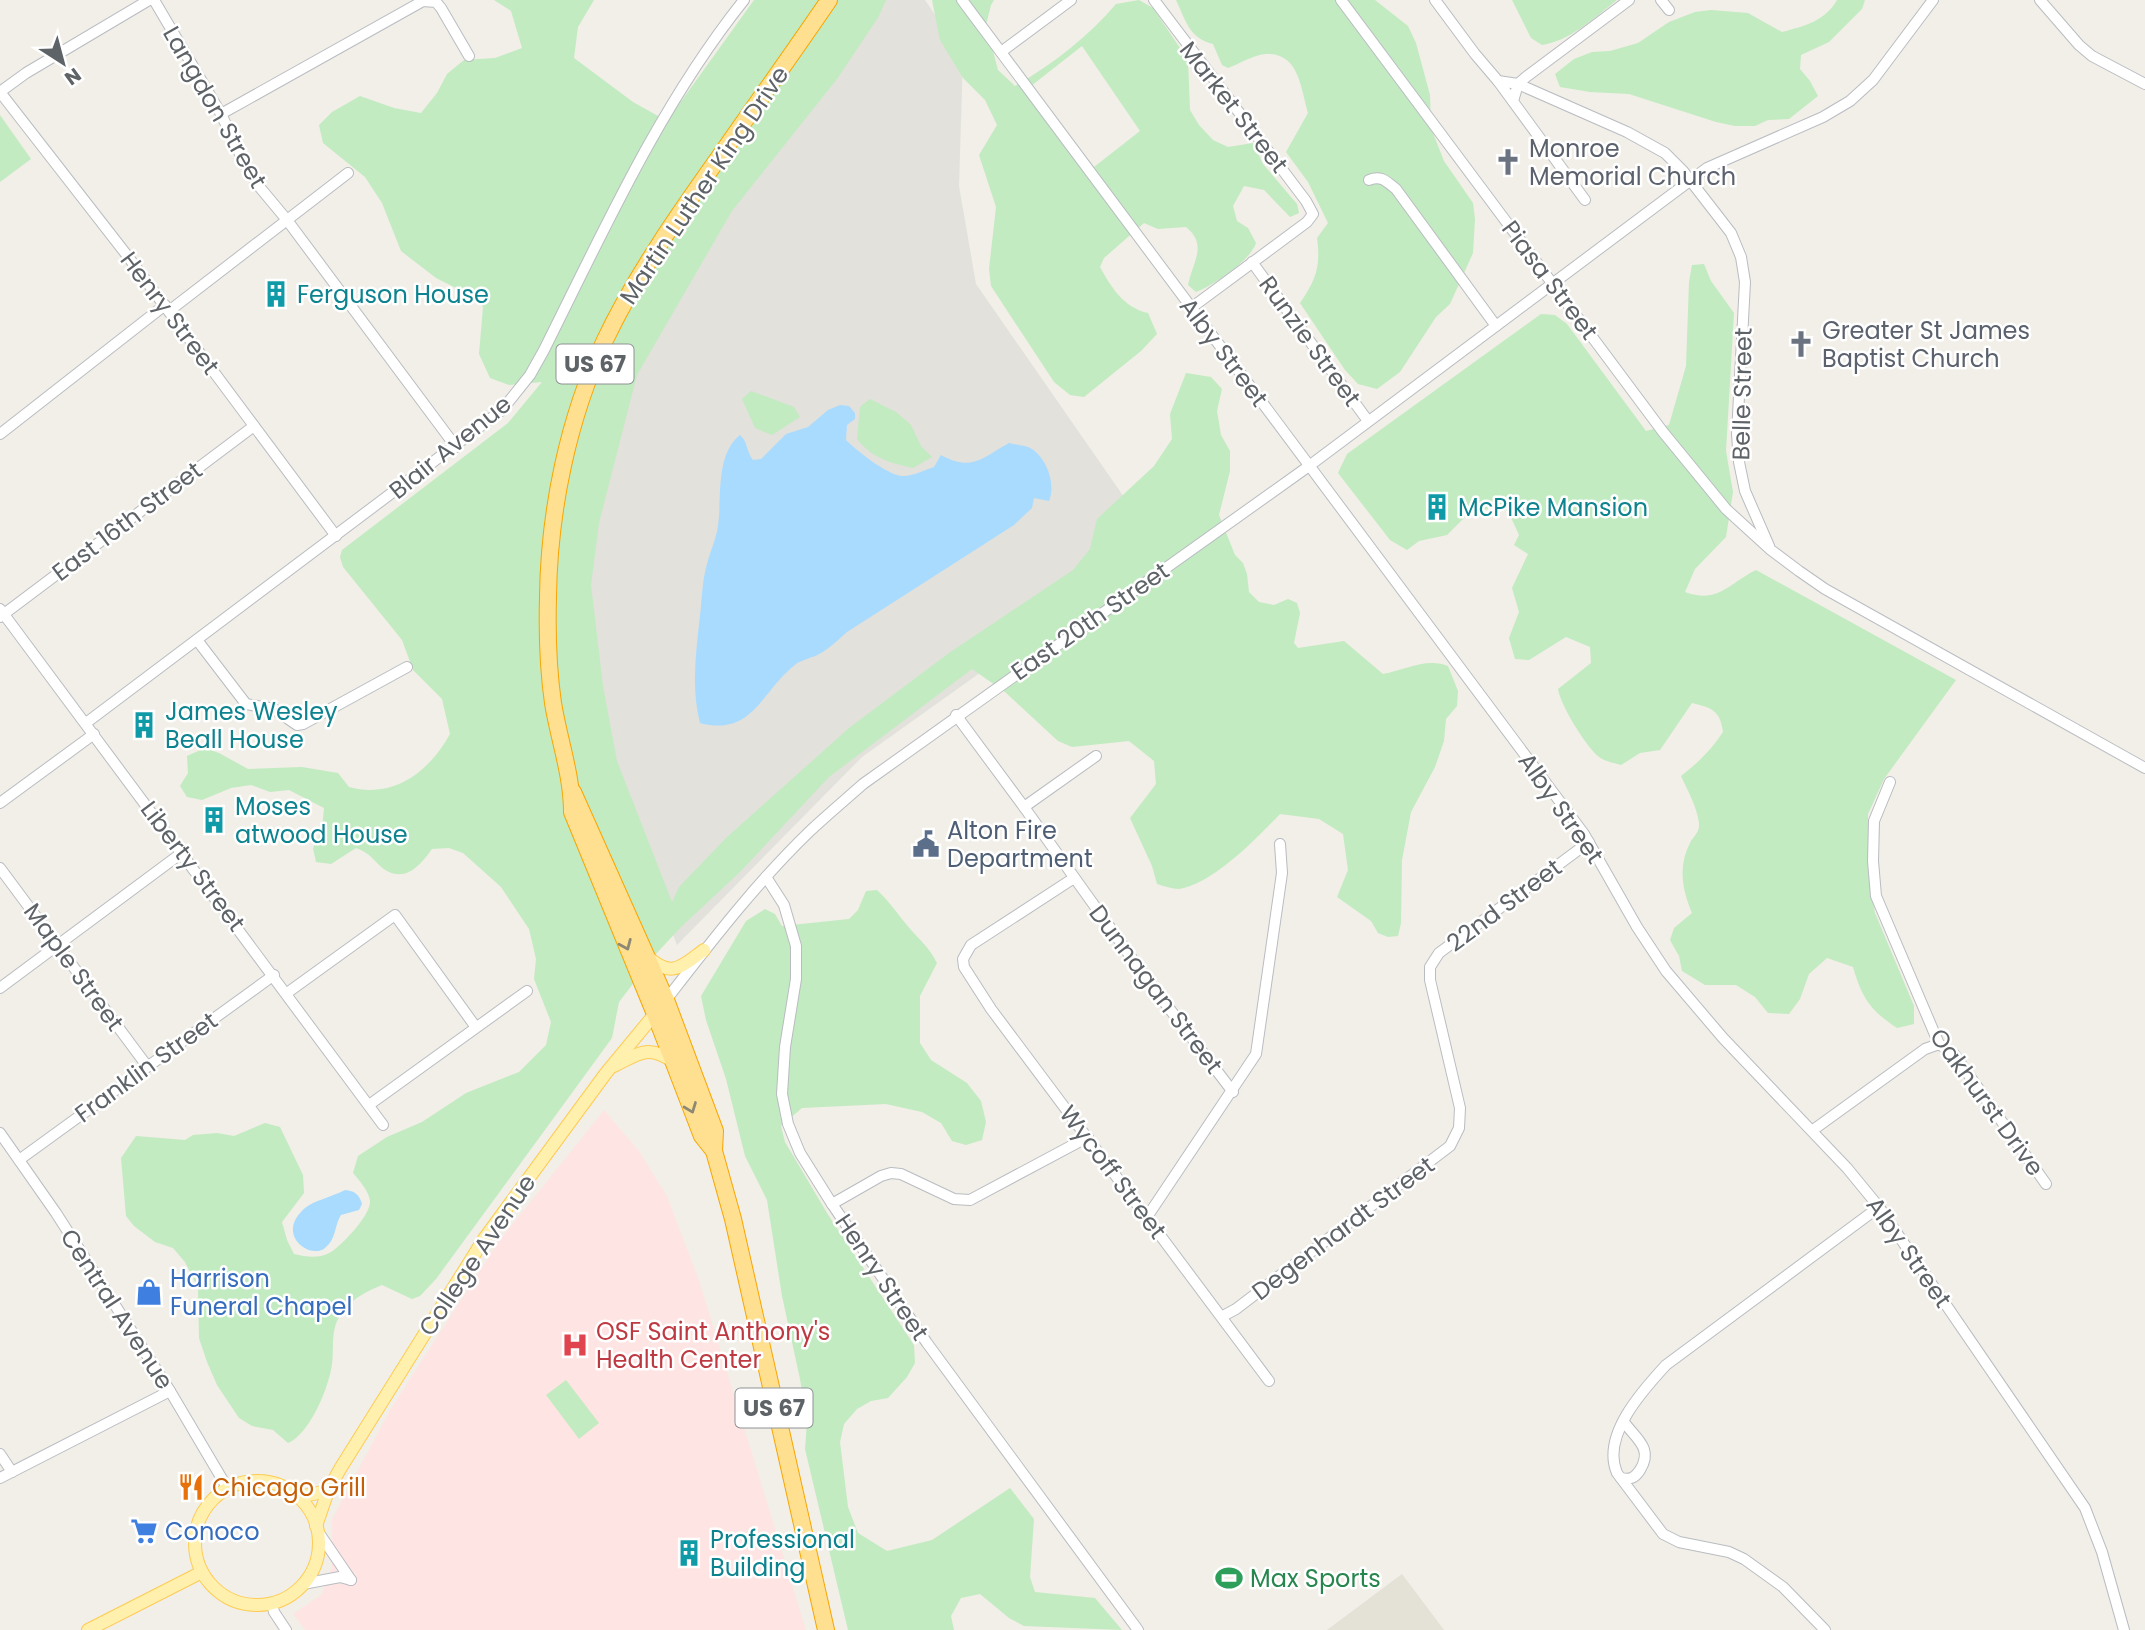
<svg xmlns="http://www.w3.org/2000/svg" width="2145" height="1630" font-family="Poppins,sans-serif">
<rect width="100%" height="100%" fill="#f1efe7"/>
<path fill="#e2e1db" d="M865 0H925L963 56 959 186 976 284 1158 546 862 757 677 945 606 761 583 566 622 375Z"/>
<path fill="#e4e1d7" d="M1402 1574 1444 1630H1327Z"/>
<path fill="#fee5e3" d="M604 1110 639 1151 667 1196 699 1280 806 1630H305L293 1614 322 1594 332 1566V1519L390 1410 499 1241Z"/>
<g fill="#c2ebc1" fill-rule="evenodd">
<path d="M494 0H594L578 27 574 58 633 102 667 121 754 0H886L879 16 837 79 732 211 637 375 599 523 591 585 603 686 617 761 672 902 679 887 726 838 849 728 949 653 1073 570 1090 549 1097 519 1154 466 1172 439 1170 414 1186 373 1211 377 1222 389 1217 411 1221 435 1230 451V471L1219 515 1235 555 1243 563 1247 574 1249 592 1259 602 1274 605 1288 599 1297 603 1300 613 1294 643 1298 648 1344 641 1383 674C1404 670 1428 657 1448 666L1458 691 1457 706 1446 719 1444 741 1435 767 1411 812 1402 860 1401 923 1398 936 1388 937 1378 933 1371 921 1337 897 1348 870 1343 834 1319 819 1280 814C1257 838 1213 884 1179 889 1173 889 1164 886 1157 884L1152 866 1130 818 1156 784 1154 761 1129 741 1072 747 1058 741 1005 692 972 669 829 777 741 871 681 927 655 955 619 1002 612 1038 436 1279 420 1296 412 1299 382 1285C363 1293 347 1301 337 1321 331 1335 334 1350 332 1364 329 1387 310 1434 288 1443L273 1430 252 1426 239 1418 217 1385 207 1362 199 1338 198 1288 185 1262 173 1248 155 1242 134 1226 126 1216 121 1158 136 1136 185 1140 193 1135 217 1133 234 1136 265 1123 280 1127 303 1175 304 1193 282 1222 287 1240 294 1254C307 1257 319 1259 331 1252 342 1245 371 1215 370 1201 369 1191 359 1180 353 1173L358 1156 387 1137 422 1122 466 1093 519 1072 546 1045 551 1022 534 979 536 959 529 929 501 887 463 853 449 848 432 849C422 863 407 882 387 871 375 864 373 854 356 848L331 864 316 862 313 848 322 830 324 808 289 790 270 792 251 785 231 788 202 800 187 797 180 786 188 773 187 756 205 748 219 753 248 769 302 767 338 773 349 787C394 799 429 772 450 734L442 699 413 670 402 640 343 567 340 557 342 550 508 423 542 382 509 385 490 378 479 354 483 307 472 296 436 278 401 251 382 203 365 177 323 143 319 125 332 112 360 96 394 108 421 113 437 93 447 74 464 60 495 58 522 48 511 11Z"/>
<path d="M932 0H994L991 5 986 25 998 70 1015 86C1053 64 1088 37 1116 4L1139 0 1153 8 1188 60 1190 110 1199 125 1213 140 1228 147 1253 143 1263 164 1297 204 1299 213 1290 217 1264 190 1244 186 1233 206 1237 221 1248 228 1256 243C1250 261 1214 285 1196 292L1188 285C1193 261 1208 245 1186 227L1158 229 1144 223 1104 258 1100 267C1111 287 1124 308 1148 313L1157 334 1141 351 1084 397 1070 395 1054 382 991 286 989 269 996 207 979 155 997 125 985 100 963 78 940 40ZM1082 46 1140 131 1094 167 1031 86Z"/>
<path d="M1176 0H1375L1408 26 1416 43 1430 95 1431 128 1444 161 1473 203 1475 219 1473 253 1450 304 1436 317 1400 372 1377 389 1358 384 1345 370 1300 303C1316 280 1321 266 1317 238L1328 223 1308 182 1286 152 1308 113C1301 89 1299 52 1266 54 1255 54 1239 64 1228 68L1222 65 1213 44C1189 38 1186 21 1176 0Z"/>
<path d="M1512 0H1617C1595 17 1570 41 1542 45L1531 38Z"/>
<path d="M1837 0H1865L1862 9 1829 42 1801 55 1800 69 1810 81 1818 96 1789 119 1768 120 1755 126H1735L1716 122 1629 94 1590 92 1560 87 1555 74 1574 59 1592 52 1610 51 1638 43 1669 22 1695 12 1711 10 1748 13 1782 32C1805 26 1825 21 1837 0Z"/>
<path d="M0 115 31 159 0 182Z"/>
<path d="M1704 264 1711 281 1734 313 1726 451 1733 492 1726 537 1695 569 1685 592C1718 604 1728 584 1756 570L1956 680 1884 779 1868 814V873L1875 913 1914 1006V1024L1897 1028C1870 1010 1862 998 1853 967L1827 958 1809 974 1800 999 1789 1014 1768 1013 1755 997 1736 985H1705L1682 971 1679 956 1670 940 1674 928 1692 913C1682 889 1678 867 1690 843 1693 836 1700 833 1699 823 1697 807 1688 791 1681 776 1698 763 1711 750 1723 732 1720 710 1712 708 1692 703L1660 750 1640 753 1621 765C1614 763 1604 761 1599 757 1586 747 1560 704 1558 689L1591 663 1590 647 1566 637 1529 660 1515 659 1509 638 1519 612 1512 588 1528 554 1514 545 1519 535 1508 511 1495 508 1470 512 1447 535 1419 541 1407 550 1390 540 1338 473 1347 454 1541 314 1555 315 1567 324 1646 431 1669 425 1686 366 1689 282 1692 265Z"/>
<path d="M751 391 794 407 800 417 772 435 755 428 742 399Z"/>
<path d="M870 399 896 412 911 425 921 446 932 457 913 468C890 463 872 458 857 439L860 407Z"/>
<path d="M877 890C889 901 896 912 906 924 918 939 928 945 937 963L920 996V1043L931 1060 967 1083 981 1101 986 1122 982 1140 966 1145 952 1141 941 1123 922 1112 886 1104 802 1108 781 1126 785 1142 827 1213 914 1345 915 1363 907 1377 888 1398 871 1401 857 1409 844 1424 840 1442 848 1507 858 1533 887 1551 932 1540 1010 1488 1034 1519 1030 1577 1035 1592 1095 1598 1122 1630 1024 1626 1009 1618 980 1594 961 1598 951 1616 954 1630H848L805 1449 807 1422 800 1379 782 1296 767 1200 745 1156 726 1079 706 1020 701 996 746 921 765 909 775 914 782 926 849 919 858 910 866 891Z"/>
<path d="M566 1380 599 1423 579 1439 546 1395Z"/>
</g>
<g fill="#a9dbff">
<path d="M840 405 849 406 855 413V419L847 425 846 440C856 450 887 475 902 476 911 477 925 470 934 467L941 455C972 472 982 458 1009 443 1016 445 1026 445 1032 449 1047 459 1056 484 1049 501L1034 498 1032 508 1014 525 847 632C839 639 830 648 821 653 813 658 803 659 796 664 761 691 753 737 700 723 691 688 696 652 700 616 702 600 702 583 706 568 709 554 716 540 718 526 722 498 715 455 740 435 748 442 746 451 753 460L761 459 786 434 808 427 828 410Z"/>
<path d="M345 1190C355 1191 359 1194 362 1204L359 1210 341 1215C334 1226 337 1238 325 1248 311 1260 274 1235 305 1208 313 1201 334 1196 345 1190Z"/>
</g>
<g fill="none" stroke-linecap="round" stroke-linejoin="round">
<defs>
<g id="minor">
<path d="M154 0 221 114 242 158 257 184 287 220 456 447"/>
<path d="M962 0 1584 834 1637 927 1666 971 1723 1038 1847 1168 1879 1207 2085 1508 2102 1552 2124 1630"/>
<path d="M1154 0 1306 201 1313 214 1307 222 1191 308"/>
<path d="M1341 0 1663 432 1726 509 1771 550 1799 571 1825 589 2145 768"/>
<path d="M1435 0 1475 54 1498 81 1518 84 1627 132 1665 153 1683 171 1731 233 1741 257 1745 282 1737 434 1739 462 1745 491 1769 546"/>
<path d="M1661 0 1669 10"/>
<path d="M2040 0 2079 45 2092 56 2145 84"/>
<path d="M1001 52 1071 0"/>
<path d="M1498 81 1585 200"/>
<path d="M0 92 126 254 336 536"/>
<path d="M0 92 26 73 149 0"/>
<path d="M1513 101 1518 84 1526 77 1629 0"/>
<path d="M221 114 423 1 436 2 441 8 469 56"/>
<path d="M1369 180C1381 175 1386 181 1396 189L1496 326"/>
<path d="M1252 262 1368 421"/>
<path d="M169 311 348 173"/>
<path d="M0 434 165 305"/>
<path d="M0 609 383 1125"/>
<path d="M0 617 254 426"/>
<path d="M197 640 246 704 274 709 297 725 303 724 407 667"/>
<path d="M956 715 1024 807 1146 978 1233 1092"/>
<path d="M86 723 502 410 530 375 544 350C604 230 660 105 744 0"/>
<path d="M1890 782 1874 821 1873 861 1876 896 1939 1044 1954 1054 2046 1184"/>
<path d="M0 803 94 734"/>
<path d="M1024 807 1096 756"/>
<path d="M0 868 147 1066"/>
<path d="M766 877 784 905 796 946V979L785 1047 782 1094 788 1124 800 1153 832 1204 927 1343 1138 1630"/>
<path d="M1074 878 971 945 963 959 964 967 991 1009 1269 1381"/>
<path d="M0 988 183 852"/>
<path d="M287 993 395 915 475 1026"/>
<path d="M666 1000C711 942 757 882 810 831 827 815 845 800 863 784L1309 466 1707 168 1823 117 1850 101 1873 80 1933 0"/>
<path d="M369 1105 527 991"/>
<path d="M1813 1130 1925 1049 1939 1044"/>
<path d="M0 1133 56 1213 170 1391 228 1489"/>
<path d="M19 1160 274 975"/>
<path d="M832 1204 881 1176 891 1173 901 1174 954 1199 970 1200 1088 1137"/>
<path d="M1147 1217 1256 1054 1282 873 1280 844"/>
<path d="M1223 1316 1236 1309 1450 1146 1459 1128 1460 1108 1430 980V967L1439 953 1589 842"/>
<path d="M0 1454 12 1472"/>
<path d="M0 1478 170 1391"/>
<path d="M1621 1478C1630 1480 1635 1478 1640 1470 1654 1448 1635 1438 1624 1422"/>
<path d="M317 1530 351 1580"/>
<path d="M303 1584 340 1577 351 1580"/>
<path d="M272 1603 274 1612 286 1630"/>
<path d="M1825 1630 1783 1587 1744 1559 1729 1552 1679 1542 1663 1534 1617 1473C1601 1436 1642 1391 1666 1365L1879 1207"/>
</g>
<g id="major">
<path d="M648 957C672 979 682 966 704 950"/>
<path d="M614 1066C640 1053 648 1044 674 1062"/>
<circle cx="257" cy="1543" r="62"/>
<path d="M298 1497 328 1491"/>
<path d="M316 1526 328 1491 340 1469 484 1239 606 1073 659 1009"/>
<path d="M88 1630 202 1572"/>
</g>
<g id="highway">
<path d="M573 792 666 1000 715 1131 714 1151 733 1219 826 1630"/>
<path d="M714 1151 702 1136 655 1014 572 812C572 775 559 740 553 703 548 668 547 633 548 597 549 511 568 418 605 340 636 275 678 215 720 156 756 104 793 53 829 0"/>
</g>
</defs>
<use href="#minor" stroke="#b9bcc1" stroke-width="12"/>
<use href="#major" stroke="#fecb53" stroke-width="14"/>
<use href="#highway" stroke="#f8a500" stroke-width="18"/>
<use href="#minor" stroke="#fff" stroke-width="10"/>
<use href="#major" stroke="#fff0ae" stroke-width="12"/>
<use href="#highway" stroke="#ffe090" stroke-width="16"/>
</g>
<defs><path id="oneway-chevron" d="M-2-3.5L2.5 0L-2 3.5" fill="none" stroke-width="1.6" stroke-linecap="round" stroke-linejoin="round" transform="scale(1.75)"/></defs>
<g stroke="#8e8874">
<use href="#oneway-chevron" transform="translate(626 945) rotate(67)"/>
<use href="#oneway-chevron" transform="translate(691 1108) rotate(69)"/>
</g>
<defs>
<symbol id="church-bare" viewBox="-9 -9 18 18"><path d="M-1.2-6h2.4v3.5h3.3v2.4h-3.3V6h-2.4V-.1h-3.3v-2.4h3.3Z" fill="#6b7280" stroke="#fff" stroke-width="2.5" paint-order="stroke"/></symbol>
<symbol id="building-bare" viewBox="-9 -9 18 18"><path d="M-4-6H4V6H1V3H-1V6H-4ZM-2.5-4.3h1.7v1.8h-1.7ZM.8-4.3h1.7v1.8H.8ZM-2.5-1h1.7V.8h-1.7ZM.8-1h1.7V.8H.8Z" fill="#0f9aa8" stroke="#fff" stroke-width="2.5" paint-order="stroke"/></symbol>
<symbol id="civic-bare" viewBox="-9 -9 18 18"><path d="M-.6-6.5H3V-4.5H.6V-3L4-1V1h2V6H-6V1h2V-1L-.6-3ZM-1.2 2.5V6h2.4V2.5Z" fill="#5c6f8a" stroke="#fff" stroke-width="2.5" paint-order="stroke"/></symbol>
<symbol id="shop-bare" viewBox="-9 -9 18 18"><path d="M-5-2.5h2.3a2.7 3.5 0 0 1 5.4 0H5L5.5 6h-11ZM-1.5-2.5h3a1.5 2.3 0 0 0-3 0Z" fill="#3f7fe0" stroke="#fff" stroke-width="2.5" paint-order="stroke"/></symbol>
<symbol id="hospital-bare" viewBox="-9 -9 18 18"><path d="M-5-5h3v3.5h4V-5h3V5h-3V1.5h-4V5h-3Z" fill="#e0444e" stroke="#fff" stroke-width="2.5" paint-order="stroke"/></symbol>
<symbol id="restaurant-bare" viewBox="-9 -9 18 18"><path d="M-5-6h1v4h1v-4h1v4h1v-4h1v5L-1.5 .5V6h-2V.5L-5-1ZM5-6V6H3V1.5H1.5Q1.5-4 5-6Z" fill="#e8710a" stroke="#fff" stroke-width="2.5" paint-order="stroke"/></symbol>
<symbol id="supermarket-bare" viewBox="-9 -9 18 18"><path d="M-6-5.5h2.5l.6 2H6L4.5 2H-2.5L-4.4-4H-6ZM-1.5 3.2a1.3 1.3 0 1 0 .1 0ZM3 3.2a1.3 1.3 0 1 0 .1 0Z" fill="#3f7fe0" stroke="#fff" stroke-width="2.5" paint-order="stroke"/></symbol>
<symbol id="stadium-bare" viewBox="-9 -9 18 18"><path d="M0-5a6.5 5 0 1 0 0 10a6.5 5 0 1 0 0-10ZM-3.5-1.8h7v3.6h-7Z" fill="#2e9e5b" stroke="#fff" stroke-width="2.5" paint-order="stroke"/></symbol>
</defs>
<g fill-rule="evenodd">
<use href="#church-bare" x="1489" y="143" width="38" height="38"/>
<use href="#building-bare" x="257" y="275" width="38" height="38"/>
<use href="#church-bare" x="1782" y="325" width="38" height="38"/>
<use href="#building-bare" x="1418" y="488" width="38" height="38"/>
<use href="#building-bare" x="125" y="706" width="38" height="38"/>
<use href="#building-bare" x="195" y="801" width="38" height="38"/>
<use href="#civic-bare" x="907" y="825" width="38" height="38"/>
<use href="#shop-bare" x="130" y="1273" width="38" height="38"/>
<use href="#hospital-bare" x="556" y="1326" width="38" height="38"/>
<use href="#restaurant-bare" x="172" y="1468" width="38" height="38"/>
<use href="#supermarket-bare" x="125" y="1512" width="38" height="38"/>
<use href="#building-bare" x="670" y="1534" width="38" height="38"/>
<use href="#stadium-bare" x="1210" y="1559" width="38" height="38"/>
</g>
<g text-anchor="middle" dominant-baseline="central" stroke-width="5" stroke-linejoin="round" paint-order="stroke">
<g fill="#fff" stroke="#8e9295" stroke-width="2">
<rect x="556.5" y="344.5" width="77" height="39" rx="5"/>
<rect x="735.5" y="1388.5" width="77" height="39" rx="5"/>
</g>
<g font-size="23" font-weight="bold" fill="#5e6368">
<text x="595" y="364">US 67</text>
<text x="774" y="1408">US 67</text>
</g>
<g font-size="24" fill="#5e6368" stroke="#fff">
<text transform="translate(215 107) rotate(60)">Langdon Street</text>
<text transform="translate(1234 107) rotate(52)">Market Street</text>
<text transform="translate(704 185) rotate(-56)">Martin Luther King Drive</text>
<text transform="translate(1550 280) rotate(53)">Piasa Street</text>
<text transform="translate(170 313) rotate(53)">Henry Street</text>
<text transform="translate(1310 341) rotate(54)">Runzie Street</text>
<text transform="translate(1224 352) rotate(53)">Alby Street</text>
<text transform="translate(1742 394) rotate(-89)">Belle Street</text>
<text transform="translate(450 447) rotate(-39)">Blair Avenue</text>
<text transform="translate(127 521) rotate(-37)">East 16th Street</text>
<text transform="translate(1090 621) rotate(-35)">East 20th Street</text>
<text transform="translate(1561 808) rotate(55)">Alby Street</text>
<text transform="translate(193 866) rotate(53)">Liberty Street</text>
<text transform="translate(1504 905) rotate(-37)">22nd Street</text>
<text transform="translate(74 967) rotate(54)">Maple Street</text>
<text transform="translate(1156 989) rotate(53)">Dunnagan Street</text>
<text transform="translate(146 1067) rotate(-36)">Franklin Street</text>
<text transform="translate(1987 1102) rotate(54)">Oakhurst Drive</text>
<text transform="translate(1113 1172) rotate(53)">Wycoff Street</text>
<text transform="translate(1343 1228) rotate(-37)">Degenhardt Street</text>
<text transform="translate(1909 1252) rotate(55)">Alby Street</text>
<text transform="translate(477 1255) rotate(-56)">College Avenue</text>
<text transform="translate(882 1277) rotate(56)">Henry Street</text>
<text transform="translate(117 1309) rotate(57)">Central Avenue</text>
</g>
<g font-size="24" fill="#5b616d" stroke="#fff" text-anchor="start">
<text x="1529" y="148">Monroe<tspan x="1529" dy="28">Memorial Church</tspan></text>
<text x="1822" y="330">Greater St James<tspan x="1822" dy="28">Baptist Church</tspan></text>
</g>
<g font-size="24" fill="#0d838f" stroke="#fff" text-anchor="start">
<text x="297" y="294">Ferguson House</text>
<text x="1458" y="507">McPike Mansion</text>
<text x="165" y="711">James Wesley<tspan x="165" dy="28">Beall House</tspan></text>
<text x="235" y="806">Moses<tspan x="235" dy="28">atwood House</tspan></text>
<text x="710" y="1539">Professional<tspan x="710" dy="28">Building</tspan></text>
</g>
<g font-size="24" fill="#4e5e75" stroke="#fff" text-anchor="start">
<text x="947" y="830">Alton Fire<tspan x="947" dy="28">Department</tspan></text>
</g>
<g font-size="24" fill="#366cbe" stroke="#fff" text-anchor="start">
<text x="170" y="1278">Harrison<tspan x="170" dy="28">Funeral Chapel</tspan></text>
<text x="165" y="1531">Conoco</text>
</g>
<g font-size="24" fill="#be3a42" stroke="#fff" text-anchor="start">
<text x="596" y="1331">OSF Saint Anthony's<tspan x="596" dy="28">Health Center</tspan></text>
</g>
<g font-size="24" fill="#c56008" stroke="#fff" text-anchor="start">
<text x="212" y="1487">Chicago Grill</text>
</g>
<g font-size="24" fill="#27864d" stroke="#fff" text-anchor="start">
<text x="1250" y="1578">Max Sports</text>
</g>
</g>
<g transform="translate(63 63) rotate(144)" stroke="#ffffff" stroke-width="5" paint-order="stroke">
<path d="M0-5L12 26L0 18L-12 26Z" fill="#5e6368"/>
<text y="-10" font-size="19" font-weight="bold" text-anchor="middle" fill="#5e6368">N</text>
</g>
</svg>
